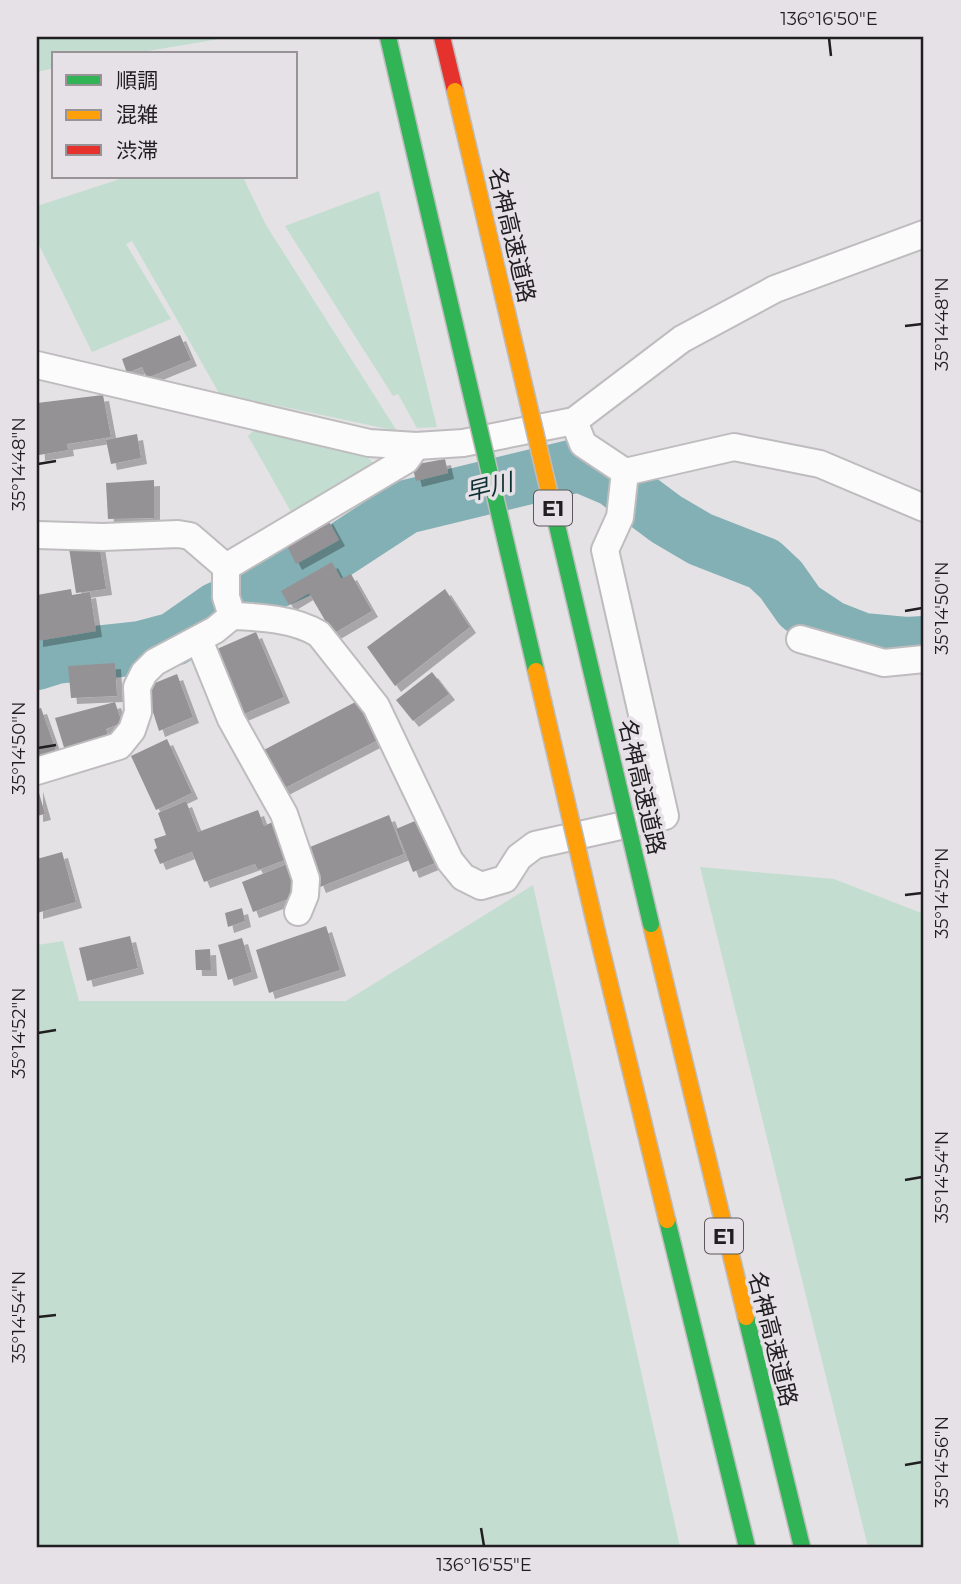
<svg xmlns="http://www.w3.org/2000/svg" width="961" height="1584" font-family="Montserrat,'Noto Sans JP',sans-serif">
<defs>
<filter id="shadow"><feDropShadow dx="6" dy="6" stdDeviation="0" flood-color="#0004"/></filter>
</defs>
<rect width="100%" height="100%" fill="#e5e2e5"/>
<g fill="#c3ded0">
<path d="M37 37H231L130 54H54V68L37 72Z"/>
<path d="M126 177H243L266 225 397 431 219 393 132 241 126 244 171 319 92 352 37 241V206Z"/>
<path d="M379 191 437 427 417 428 398 394 393 396 285 226Z"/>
<path d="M254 430 366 456 378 467 294 517 248 436Z"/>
<path d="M700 867 834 879 924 914V1547H868Z"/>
<path d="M533 885 680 1547H37V945L63 941 79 1001H346Z"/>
</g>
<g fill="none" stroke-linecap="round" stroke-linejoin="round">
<path stroke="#82b0b4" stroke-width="54" d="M37 663 56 657 140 648 174 639 217 609 331 556 406 507 579 465 614 480 666 519 700 539 764 564 781 580 800 607 830 627 863 640 906 644 924 643"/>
</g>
<g fill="#949294" filter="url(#shadow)">
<path d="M180 335 191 360 147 378 142 367 127 373 122 359Z"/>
<path d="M103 395 111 437 67 444 68 450 39 455 37 403Z"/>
<path d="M137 434 141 458 111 464 106 440Z"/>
<path d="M445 459 448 473 416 481 412 465Z"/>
<path d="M154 480V518L108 519 106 483Z"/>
<path d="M327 518 339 540 296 564 285 542Z"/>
<path d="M99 543 106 589 76 593 69 548Z"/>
<path d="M332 562 341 579 351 574 372 611 333 634 309 593 289 605 281 591Z"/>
<path d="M71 589 72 595 90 592 96 631 37 641V595Z"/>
<path d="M445 589 470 627 395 686 367 647Z"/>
<path d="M256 632 284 697 237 717 210 652Z"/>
<path d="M115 663 117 696 71 698 68 666Z"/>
<path d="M432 672 449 694 413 721 396 700Z"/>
<path d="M177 674 193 717 159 731 145 687Z"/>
<path d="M365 697 386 736 279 791 258 753Z"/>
<path d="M115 702 122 723 106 729 109 739 66 754 55 718Z"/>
<path d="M41 708 58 756 37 764V709Z"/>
<path d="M167 739 192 793 156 810 131 756Z"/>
<path d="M37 786 45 814 37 816Z"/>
<path d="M186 801 198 832 258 810 264 826 277 820 293 857 258 870 255 864 204 882 192 852 160 864 154 850 157 848 154 839 166 835 158 813Z"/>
<path d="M389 815 404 854 320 887 305 849Z"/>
<path d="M422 818 440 861 413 872 396 829Z"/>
<path d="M62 852 76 902 37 913V859Z"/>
<path d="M290 863 302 894 253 912 242 882Z"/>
<path d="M242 908 245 921 228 927 225 913Z"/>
<path d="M326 926 340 970 269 993 256 950Z"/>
<path d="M130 936 138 968 87 981 79 948Z"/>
<path d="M242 938 252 972 228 980 218 945Z"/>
<path d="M210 949 211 970H196L195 950Z"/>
</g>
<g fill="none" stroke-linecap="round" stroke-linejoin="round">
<defs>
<g id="street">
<path d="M37 365 369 443 416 446 463 443 574 421 682 339 775 289 924 234"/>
<path d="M574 421 583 444 625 472 734 447 820 464 924 508"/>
<path d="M37 535 103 537 178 534 190 536 226 567"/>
<path d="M232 616C260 617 295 619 319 634L376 706 450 861 463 877 481 886 505 879 519 857 535 845 665 816 605 550 620 517 625 472"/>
<path d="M800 639 884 663 924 659"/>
<path d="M199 640 231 719 284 814 306 879 305 895 298 912"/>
<path d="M37 771 119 746 132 730 138 712 137 687 144 673 155 662 215 630 232 616 226 597V567L406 460 416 446"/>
</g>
<g id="fast">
<path d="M388 37 415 154"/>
<path d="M667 1220 747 1547"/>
<path d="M746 1317 802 1547"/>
</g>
<g id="slow">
<path d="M651 924 746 1317"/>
<path d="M597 932 667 1220"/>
</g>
<path id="jam" d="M442 37 455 91"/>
</defs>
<use href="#street" stroke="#bebcbe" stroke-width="30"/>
<use href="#fast" stroke="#bebcbe" stroke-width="19"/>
<use href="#slow" stroke="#bebcbe" stroke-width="19"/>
<use href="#jam" stroke="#bebcbe" stroke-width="19"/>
<use href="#street" stroke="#fbfbfb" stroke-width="26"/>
<use href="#fast" stroke="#30b455" stroke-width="16"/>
<use href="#slow" stroke="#ff9f0a" stroke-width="16"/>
<use href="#jam" stroke="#e5322d" stroke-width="16"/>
<defs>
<g id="fast-bridge">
<path d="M415 154 536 671"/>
<path d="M551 500 651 924"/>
</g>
<g id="slow-bridge">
<path d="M455 91 551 500"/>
<path d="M536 671 597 932"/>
</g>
</defs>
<use href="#fast-bridge" stroke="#bebcbe" stroke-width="19" stroke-linecap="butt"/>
<use href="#slow-bridge" stroke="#bebcbe" stroke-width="19" stroke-linecap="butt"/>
<use href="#fast-bridge" stroke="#30b455" stroke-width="16"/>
<use href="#slow-bridge" stroke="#ff9f0a" stroke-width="16"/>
</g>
<path fill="none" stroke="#201e20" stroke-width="2.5" d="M829 38 831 56M905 326 922 324M38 464 56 461M905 611 922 608M38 748 56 745M905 895 922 893M38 1033 56 1030M905 1180 922 1177M38 1317 56 1315M905 1465 922 1462M481 1528 484 1546"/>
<g text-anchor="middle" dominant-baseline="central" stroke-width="7" stroke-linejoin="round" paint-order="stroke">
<g fill="#e6e1e6" stroke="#5b585b" stroke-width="2">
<rect x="534" y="490.5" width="38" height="35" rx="5"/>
<rect x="705" y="1218.5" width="38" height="35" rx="5"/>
</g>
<g font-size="21" font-weight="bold" fill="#201e20">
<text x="553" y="508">E1</text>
<text x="724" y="1236">E1</text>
</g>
<g font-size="23" fill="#201e20" stroke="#e6e1e6">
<text transform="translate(512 235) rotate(77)">名神高速道路</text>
<text transform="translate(642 787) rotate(77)">名神高速道路</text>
<text transform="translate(773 1339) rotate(76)">名神高速道路</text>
</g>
<g font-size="24" font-style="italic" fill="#0c2f31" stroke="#e6e1e6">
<text transform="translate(489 487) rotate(-14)">早川</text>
</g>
</g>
<rect width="961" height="1584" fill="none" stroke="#e6e1e6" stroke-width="77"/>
<rect x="52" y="52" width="245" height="126" fill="#e6e1e6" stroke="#979397" stroke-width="2"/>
<rect x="66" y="75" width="35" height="10" fill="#30b455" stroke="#979397" stroke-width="2"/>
<text x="116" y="88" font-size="21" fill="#201e20">順調</text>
<rect x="66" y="110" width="35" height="10" fill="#ff9f0a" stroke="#979397" stroke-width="2"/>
<text x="116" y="122" font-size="21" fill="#201e20">混雑</text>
<rect x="66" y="145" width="35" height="10" fill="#e5322d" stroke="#979397" stroke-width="2"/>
<text x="116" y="158" font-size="21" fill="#201e20">渋滞</text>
<rect x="38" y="38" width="884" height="1508" fill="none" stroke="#201e20" stroke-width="2.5"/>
<g font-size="18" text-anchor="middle" fill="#201e20">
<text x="829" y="25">136°16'50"E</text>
<text transform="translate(942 324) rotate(-90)" y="6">35°14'48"N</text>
<text transform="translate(19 464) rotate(-90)" y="6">35°14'48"N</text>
<text transform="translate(942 608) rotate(-90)" y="6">35°14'50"N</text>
<text transform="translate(19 748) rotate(-90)" y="6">35°14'50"N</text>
<text transform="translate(942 893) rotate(-90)" y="6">35°14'52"N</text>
<text transform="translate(19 1033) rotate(-90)" y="6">35°14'52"N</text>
<text transform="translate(942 1177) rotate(-90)" y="6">35°14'54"N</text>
<text transform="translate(19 1317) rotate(-90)" y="6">35°14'54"N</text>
<text transform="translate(942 1462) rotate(-90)" y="6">35°14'56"N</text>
<text x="484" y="1571">136°16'55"E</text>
</g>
</svg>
